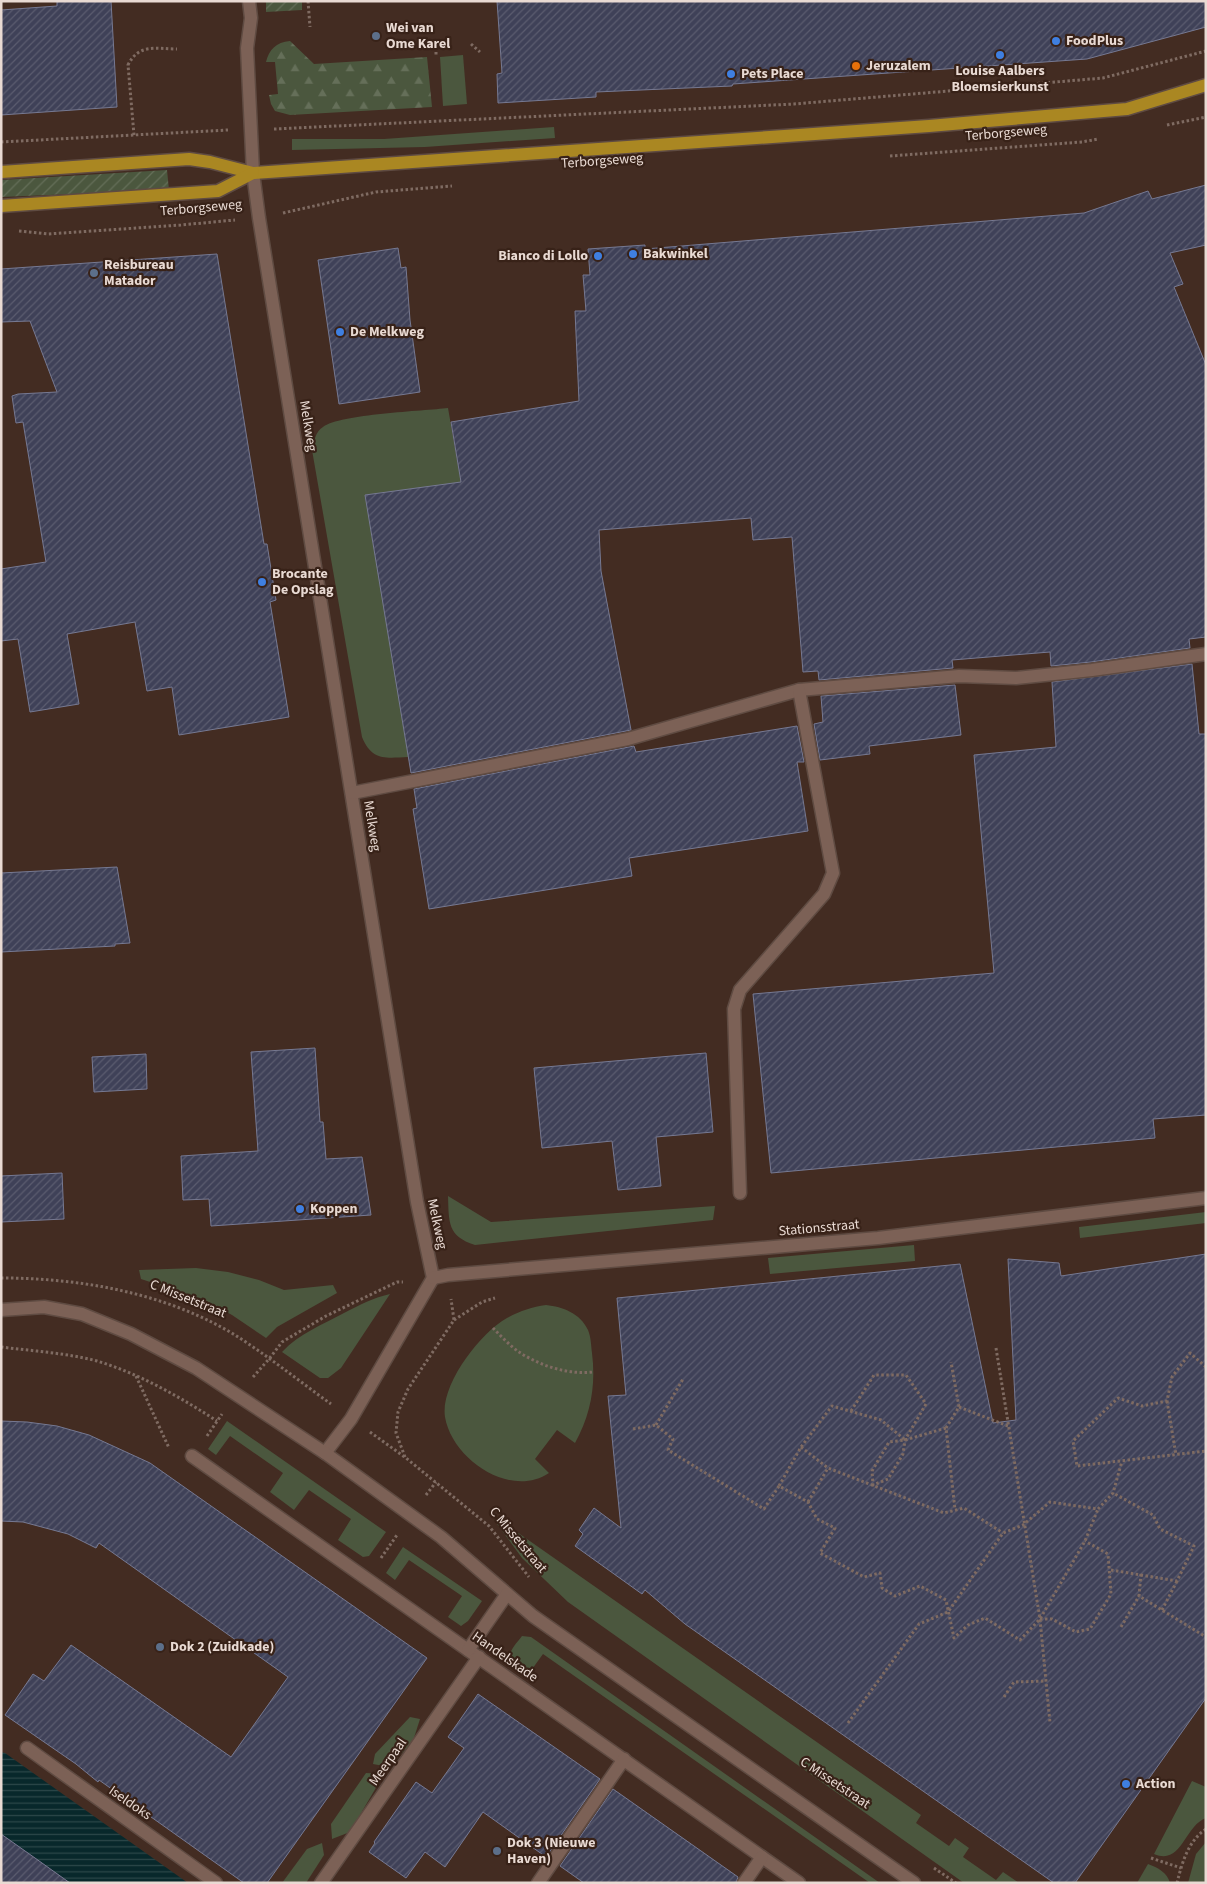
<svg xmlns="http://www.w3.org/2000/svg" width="1207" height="1884" font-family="'Source Sans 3',sans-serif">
<defs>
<pattern id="forest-firs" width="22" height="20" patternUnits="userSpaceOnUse" patternTransform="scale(1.25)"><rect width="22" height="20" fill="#4b573e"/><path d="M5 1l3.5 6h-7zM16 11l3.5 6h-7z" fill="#656f59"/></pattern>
<pattern id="garden-furrows" width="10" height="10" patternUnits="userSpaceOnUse" patternTransform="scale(1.25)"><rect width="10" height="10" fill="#4b573e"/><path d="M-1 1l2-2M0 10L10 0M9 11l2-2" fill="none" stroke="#656f59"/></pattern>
<pattern id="water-rules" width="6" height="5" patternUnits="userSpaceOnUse" patternTransform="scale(1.25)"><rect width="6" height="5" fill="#08282b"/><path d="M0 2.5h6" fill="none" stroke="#2c4749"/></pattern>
<pattern id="building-hatch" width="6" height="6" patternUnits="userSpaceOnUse" patternTransform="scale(1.25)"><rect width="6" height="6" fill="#3f4158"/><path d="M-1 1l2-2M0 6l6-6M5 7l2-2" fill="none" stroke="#5b5c6f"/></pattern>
</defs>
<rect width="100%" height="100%" fill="#432c22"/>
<g fill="#4b573e">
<path d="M463 55 467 104 443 106 440 57Z"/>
<path d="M554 127 555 138 425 147 292 150V139H384Z"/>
<path d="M448 408 461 482 408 757C385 758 372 761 362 737L312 450C314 442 315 432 323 427 340 414 424 411 448 408Z"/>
<path d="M448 1196 491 1222 715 1206 713 1220 475 1245C447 1236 449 1222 448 1196Z"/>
<path d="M1206 1212V1223L1080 1238 1079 1227Z"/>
<path d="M914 1245 915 1261 770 1274 768 1258Z"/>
<path d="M196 1268 228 1272 259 1280 284 1290 333 1285 337 1293 277 1327 266 1338 232 1315 205 1300 141 1279 139 1270Z"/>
<path d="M390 1294 341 1368 328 1378H320L282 1352C300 1333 322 1325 344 1313 360 1305 372 1298 390 1294Z"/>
<path d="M546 1305C563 1307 580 1313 588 1330 591 1337 591 1345 592 1353 596 1385 591 1414 575 1443L557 1430 535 1459 549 1473C510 1499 452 1459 445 1417 440 1385 480 1333 507 1318 520 1311 532 1307 546 1305Z"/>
<path d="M227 1421 386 1532 369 1556 363 1557 338 1540 351 1519 309 1490 294 1510 270 1492 283 1473 230 1436 216 1455 208 1449Z"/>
<path d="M497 1518 921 1815 916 1823 949 1846 955 1838 969 1848 963 1857 996 1880 1003 1872 1019 1883H964L568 1602 522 1558 495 1521Z"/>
<path d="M403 1547 482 1601 468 1621 461 1626 448 1617 462 1596 409 1560 395 1580 386 1573Z"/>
<path d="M522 1636 531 1637 880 1883H870L543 1654 530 1672C525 1671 523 1669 519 1666 503 1655 513 1648 522 1636Z"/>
<path d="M410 1717 420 1719 413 1741 389 1767 373 1764 375 1754Z"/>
<path d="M366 1773 384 1774 350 1832 332 1839 331 1824Z"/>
<path d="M1192 1781 1206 1787V1818C1184 1826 1182 1866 1154 1854Z"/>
<path d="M1206 1842V1883H1188L1196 1854Z"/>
<path d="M322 1843 324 1855 306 1883H282L307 1849Z"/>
<path d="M1148 1864C1158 1868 1167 1872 1170 1883H1137Z"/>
</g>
<path fill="url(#forest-firs)" d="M290 41 314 64 427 57 432 107 290 115 275 111 271 104 269 95 278 94 275 62H266C269 50 276 42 290 41Z"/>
<g fill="url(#garden-furrows)">
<path d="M266 1H302V10L266 12Z"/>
<path d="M167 170 169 190 1 197V180Z"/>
</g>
<path fill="url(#water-rules)" d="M1 1752 5 1753 188 1883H70L1 1834Z"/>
<g fill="url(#building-hatch)" stroke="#767992">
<path d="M57 1H111L117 107 1 115V10L57 6Z"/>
<path d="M497 1H1206V27L1087 59 733 84 732 86 596 92V97L498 103 497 74 502 73Z"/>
<path d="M1206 185V245L1170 253 1183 284 1174 287 1206 365V637L1189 639 1190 648 1091 662 1051 666 1050 652 952 660 953 668 819 680 818 671 803 672 792 537 753 540 751 518 599 530 601 571 631 730 411 773 365 495 461 482 451 422 579 401 575 311H586L583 275H590L588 249 645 245V249L1084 213 1148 191 1152 199Z"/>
<path d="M398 248 401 268 406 267 410 320 420 392 339 404 318 260Z"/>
<path d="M217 254 264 544H267L276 600 270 602 289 717 179 735 172 687 147 691 135 622 67 634 79 704 30 712 18 639 1 641V569L46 562 23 422 16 423 12 396 18 394 57 392 30 321 1 322V269Z"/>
<path d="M1192 664 1199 734H1206V1115L1153 1119 1155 1138 771 1173 753 994 994 973 974 755 1056 747 1052 682Z"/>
<path d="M955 685 961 735 869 746 870 754 820 760 814 724 823 722 821 696Z"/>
<path d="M797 726 804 762H797L808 831 629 858 632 876 429 909 413 809 417 808 414 789 634 746 636 752Z"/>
<path d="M117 867 130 943 115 944V946L1 952V873Z"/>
<path d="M315 1048 320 1122H323L326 1159 362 1157 371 1215 211 1226 209 1199 183 1200 181 1156 258 1151 251 1052Z"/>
<path d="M706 1053 713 1132 656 1137 661 1186 618 1190 612 1141 542 1148 534 1068Z"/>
<path d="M146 1054 147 1089 94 1092 92 1057Z"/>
<path d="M62 1173 64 1219 1 1222V1176Z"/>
<path d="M1206 1254V1698L1075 1883H1054L685 1624 645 1590 642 1594 575 1546 583 1534 579 1530 594 1508 621 1528 608 1396 626 1395 617 1298 960 1264 993 1423 1016 1420 1008 1259 1059 1263 1061 1276Z"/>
<path d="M1 1421 27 1422 57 1426 89 1435 150 1463 427 1658 267 1883H244L99 1780 98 1782 76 1764 5 1715 33 1674 44 1681 71 1645 231 1757 288 1677 99 1543 96 1548 68 1534 23 1522 1 1521Z"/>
<path d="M478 1694 600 1779 546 1857 483 1812 445 1867 425 1852 406 1878 369 1852 375 1843 374 1842 416 1782 432 1793 464 1748 448 1737Z"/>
<path d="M613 1789 738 1877 736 1883H584L560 1866Z"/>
<path d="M1 1834 35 1858 70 1883H1Z"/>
</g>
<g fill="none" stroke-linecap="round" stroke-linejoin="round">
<defs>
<g id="minor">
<path d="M249 1 251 18 247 48 253 173 259 218 417 1202 433 1278 351 1419 325 1453"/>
<path d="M352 793 628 739 799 690 959 676 1016 678 1092 670 1206 654"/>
<path d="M740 1193 734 1009 740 990 824 894 833 873 799 690"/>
<path d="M433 1278 448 1275 878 1238 1206 1198"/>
<path d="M1 1310 44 1307 82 1314 131 1334 196 1368 325 1453 441 1537 533 1616 914 1883"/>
<path d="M192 1456 799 1883"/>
<path d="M468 1650 507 1594"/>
<path d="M27 1748 216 1883"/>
<path d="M321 1883 479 1657"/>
<path d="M538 1883 624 1759"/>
<path d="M744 1883 762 1857"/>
</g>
<g id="major">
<path d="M1 172 189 159 210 162 253 173 929 126 1127 109 1206 85"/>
<path d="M1 206 218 191 253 173"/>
</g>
</defs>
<use href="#minor" stroke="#5f4b42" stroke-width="15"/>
<use href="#major" stroke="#5f4b42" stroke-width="15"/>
<g stroke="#7f6b62" stroke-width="3" stroke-dasharray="2.5 2.5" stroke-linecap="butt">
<path d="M308 1 310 27"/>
<path d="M471 44 480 52"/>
<path d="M436 47V55"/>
<path d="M1167 125 1206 117"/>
<path d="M274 129 794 104 1103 78 1206 51"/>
<path d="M134 135 128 65C139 43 156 49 177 49"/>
<path d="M1 142 228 130"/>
<path d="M890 156 1082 142 1098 139"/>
<path d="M283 213 376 192 452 186"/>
<path d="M19 231 48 234 181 225 235 220"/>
<path d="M1 1278C81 1278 166 1293 235 1335 268 1356 299 1381 331 1404"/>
<path d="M454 1320 482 1302 495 1298"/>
<path d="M493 1328C501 1336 510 1346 519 1352 540 1366 569 1375 593 1372"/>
<path d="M1 1347C33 1351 66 1353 97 1361 140 1374 180 1397 217 1421"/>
<path d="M996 1348 1040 1619 1050 1723"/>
<path d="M1206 1367 1190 1353 1172 1377 1167 1401 1142 1406 1118 1398 1073 1441 1077 1466 1206 1451"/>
<path d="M136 1376 169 1448"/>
<path d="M253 1377 269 1359 282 1342 326 1316 397 1282H403"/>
<path d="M1167 1401 1176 1455"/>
<path d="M959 1407 1008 1426"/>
<path d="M851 1411 874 1375H906L926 1404 905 1440 903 1454 888 1479 873 1485 872 1471 889 1442 905 1440 946 1428 955 1510"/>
<path d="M656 1425 683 1379"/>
<path d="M946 1428 959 1407 951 1362"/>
<path d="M633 1429 656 1425 673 1439 668 1450 764 1509 779 1486 808 1502 817 1519 835 1528 820 1553 864 1577 880 1573 882 1588 895 1596 920 1586 946 1600 954 1638 968 1625 985 1618 1020 1640 1040 1619 1085 1541 1098 1509"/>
<path d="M370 1432 406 1458 489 1526 529 1577"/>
<path d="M207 1436 222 1414"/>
<path d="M801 1447 828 1468 944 1513 964 1508 1003 1533"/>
<path d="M405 1457 396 1433 398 1412 408 1389 454 1320 451 1299"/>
<path d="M779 1486 801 1447 832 1406 881 1420 904 1439"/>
<path d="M426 1495 436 1482"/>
<path d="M808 1502 828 1468"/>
<path d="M381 1558 397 1535"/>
<path d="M1111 1570 1177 1581 1194 1546 1160 1529 1153 1515 1113 1493"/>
<path d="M1141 1574 1139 1596 1206 1637"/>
<path d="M1162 1610 1177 1581"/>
<path d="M1040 1619H1052L1076 1632 1090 1629 1111 1594 1108 1554 1085 1541"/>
<path d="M1121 1627 1139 1596"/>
<path d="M1004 1697 1014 1682 1046 1681"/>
<path d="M848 1723 919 1624 948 1612 1003 1533 1023 1525 1050 1502 1098 1509 1113 1493 1122 1461"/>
<path d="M1151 1858 1181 1868"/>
<path d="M934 1868 956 1883"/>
<path d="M1177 1883C1182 1863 1188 1841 1206 1829"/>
</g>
<use href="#minor" stroke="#7c6156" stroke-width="12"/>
<use href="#major" stroke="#aa8722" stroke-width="12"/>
</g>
<g fill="#5c6f8a" stroke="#382218" stroke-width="2">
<circle cx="376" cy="36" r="5"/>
<circle cx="94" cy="273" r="5"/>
<circle cx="160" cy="1647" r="5"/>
<circle cx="497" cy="1851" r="5"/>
</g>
<g fill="#3f7fe0" stroke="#382218" stroke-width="2">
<circle cx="1056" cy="41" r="5"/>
<circle cx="1000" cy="55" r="5"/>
<circle cx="731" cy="74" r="5"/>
<circle cx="633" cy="254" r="5"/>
<circle cx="598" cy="256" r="5"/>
<circle cx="340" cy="332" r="5"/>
<circle cx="262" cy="582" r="5"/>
<circle cx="300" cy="1209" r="5"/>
<circle cx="1126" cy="1784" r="5"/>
</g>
<circle fill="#e8710a" stroke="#382218" stroke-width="2" cx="856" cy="66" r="5"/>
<g text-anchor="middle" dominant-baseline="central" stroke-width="4.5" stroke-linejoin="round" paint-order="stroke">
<g font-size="14" font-weight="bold" fill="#e9dad3" stroke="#382218" text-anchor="start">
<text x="386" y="28">Wei van<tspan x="386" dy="16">Ome Karel</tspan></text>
<text x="1066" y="41">FoodPlus</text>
<text x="866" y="66">Jeruzalem</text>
<text x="1000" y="71" text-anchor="middle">Louise Aalbers<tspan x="1000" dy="16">Bloemsierkunst</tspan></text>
<text x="741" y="74">Pets Place</text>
<text x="643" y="254">Bakwinkel</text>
<text x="588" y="256" text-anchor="end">Bianco di Lollo</text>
<text x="104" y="265">Reisbureau<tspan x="104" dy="16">Matador</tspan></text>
<text x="350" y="332">De Melkweg</text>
<text x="272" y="574">Brocante<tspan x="272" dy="16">De Opslag</tspan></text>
<text x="310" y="1209">Koppen</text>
<text x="170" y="1647">Dok 2 (Zuidkade)</text>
<text x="1136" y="1784">Action</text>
<text x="507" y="1843">Dok 3 (Nieuwe<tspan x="507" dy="16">Haven)</tspan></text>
</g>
<g font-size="14" fill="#e9dad3" stroke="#382218">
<text transform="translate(1006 133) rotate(-5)">Terborgseweg</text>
<text transform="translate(602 161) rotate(-4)">Terborgseweg</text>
<text transform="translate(201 208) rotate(-5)">Terborgseweg</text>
<text transform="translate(308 426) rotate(81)">Melkweg</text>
<text transform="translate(372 826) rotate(81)">Melkweg</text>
<text transform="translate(437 1224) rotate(78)">Melkweg</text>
<text transform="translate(819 1228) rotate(-5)">Stationsstraat</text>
<text transform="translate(188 1299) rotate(22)">C Missetstraat</text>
<text transform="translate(518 1540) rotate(50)">C Missetstraat</text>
<text transform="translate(505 1657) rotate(35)">Handelskade</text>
<text transform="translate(388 1762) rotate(-55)">Meerpaal</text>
<text transform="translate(835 1783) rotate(34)">C Missetstraat</text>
<text transform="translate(130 1803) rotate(35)">Iseldoks</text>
</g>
</g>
<rect width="1207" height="1884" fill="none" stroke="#e9dad3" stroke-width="5"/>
</svg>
